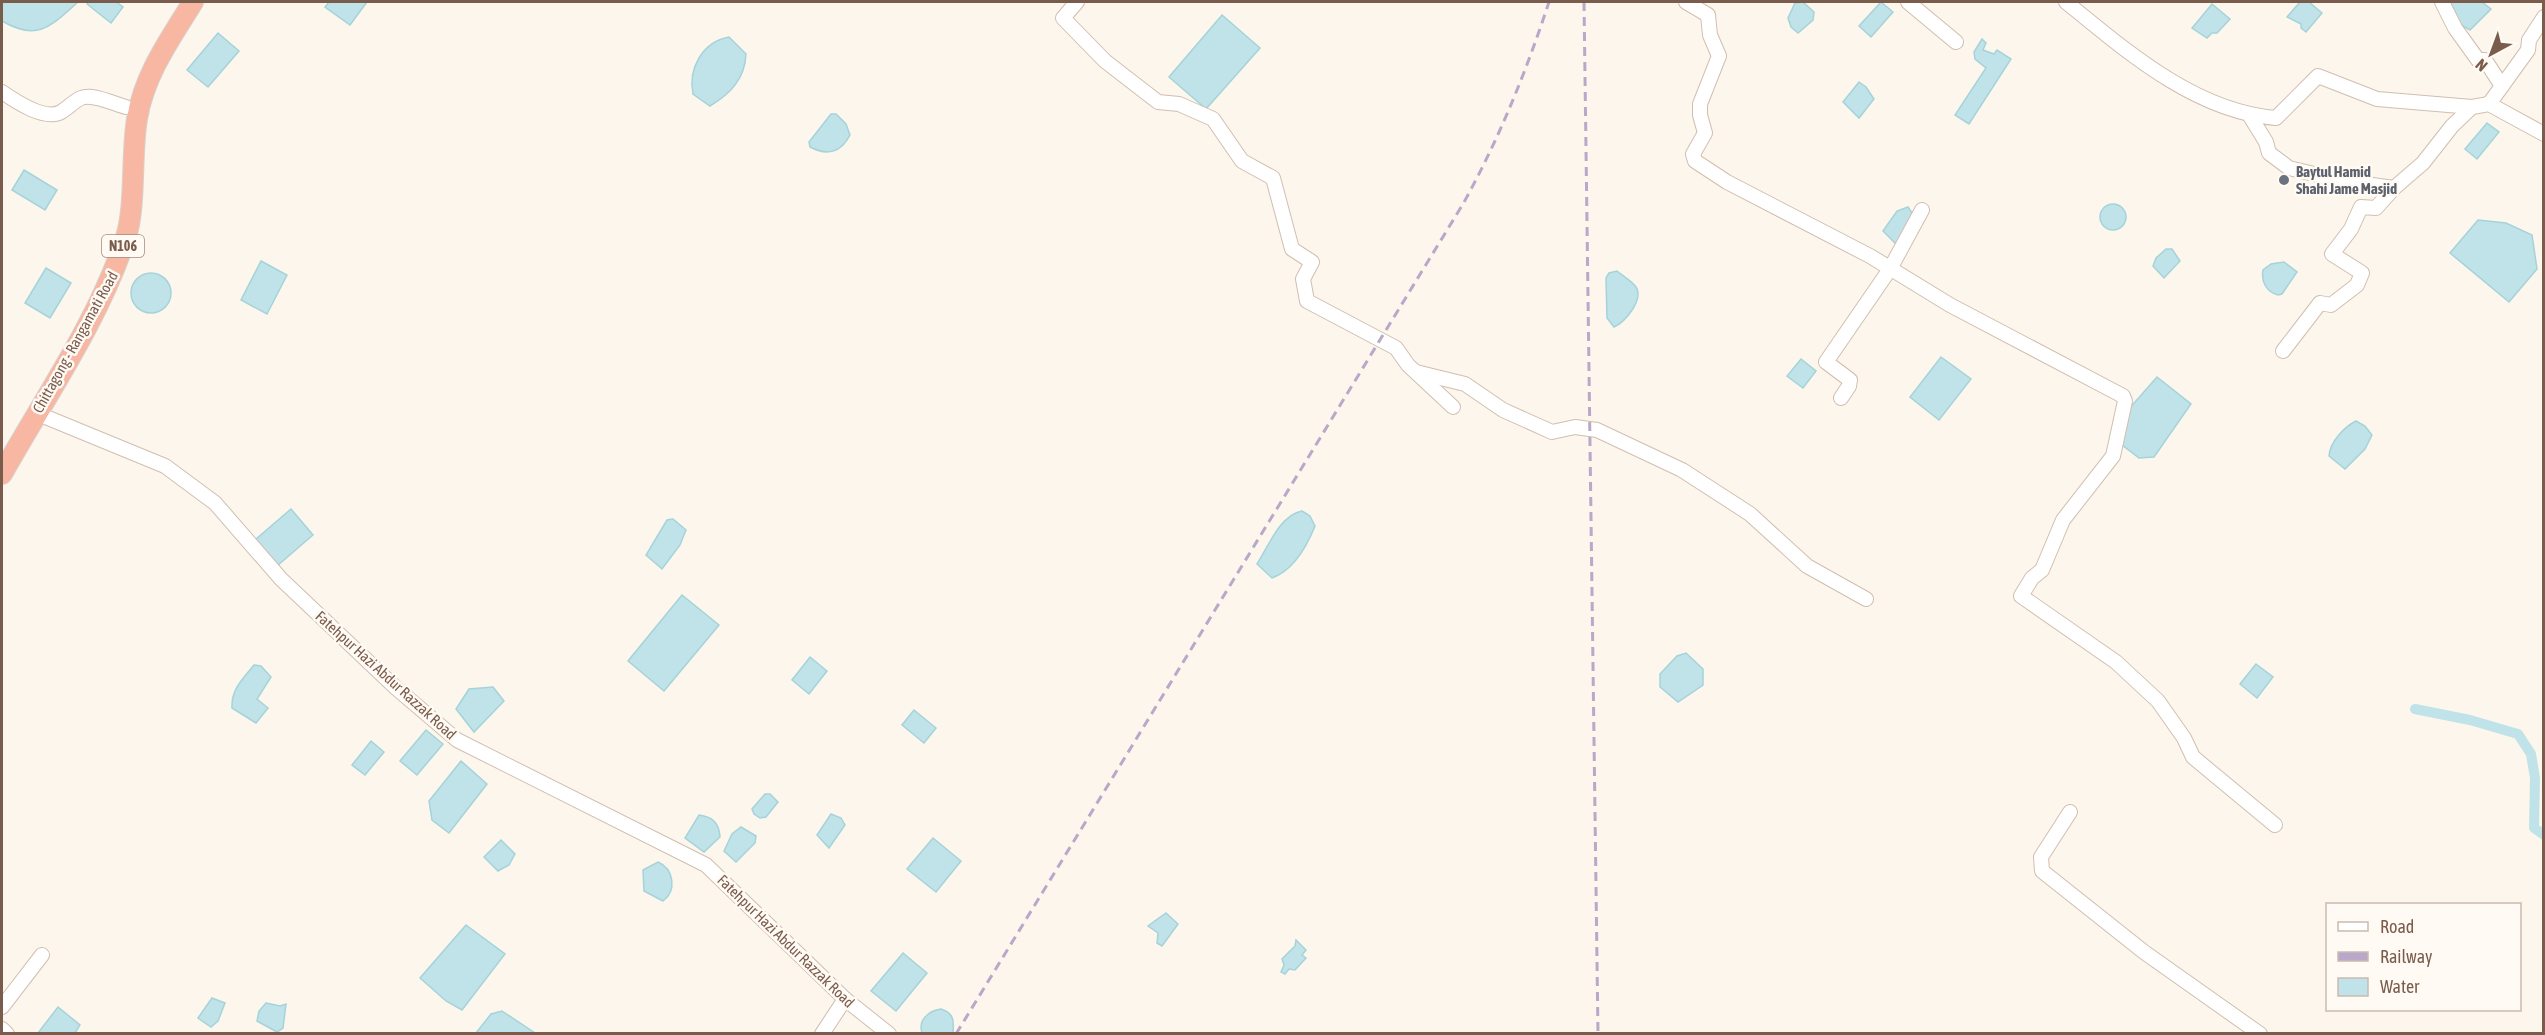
<svg xmlns="http://www.w3.org/2000/svg" width="2545" height="1035" font-family="'Asap Condensed',sans-serif">
<rect width="100%" height="100%" fill="#fdf6ec"/>
<g fill="#bfe3e8" stroke="#a5d3da" stroke-width="1.5">
<path d="M2 2H78C51 26 38 42 2 21Z"/>
<path d="M89 2H116L123 7 111 23 87 4Z"/>
<path d="M329 2H367L350 25 325 7Z"/>
<path d="M1803 2 1814 12 1813 20 1798 33 1791 27 1788 18 1795 3Z"/>
<path d="M1881 2 1893 12 1871 37 1859 26Z"/>
<path d="M2300 2H2309L2322 13 2306 32 2301 28V24L2287 17Z"/>
<path d="M2450 2H2482L2491 9 2470 30 2461 25Z"/>
<path d="M2212 4 2230 19 2217 33H2212L2207 38 2192 28Z"/>
<path d="M1222 15 1260 48 1206 109 1169 77Z"/>
<path d="M218 33 239 51 208 87 187 70Z"/>
<path d="M729 37 746 54C745 79 730 94 710 106L693 94C688 69 702 42 729 37Z"/>
<path d="M1982 39 1986 43 1983 50 1994 54 1997 50 2011 59 1969 124 1955 115 1986 68 1975 59 1974 52Z"/>
<path d="M1859 82 1866 87 1874 99 1859 118 1843 102Z"/>
<path d="M831 114H836L846 124 850 135C841 153 827 156 810 147L809 142Z"/>
<path d="M2487 123 2499 132 2477 159 2465 149Z"/>
<path d="M24 170 57 190 45 210 12 190Z"/>
<circle cx="2113" cy="217" r="13"/>
<path d="M1908 207 1914 216 1901 240 1895 243 1883 231 1897 211Z"/>
<path d="M2478 220 2506 223 2532 235 2537 269 2509 302 2450 253Z"/>
<path d="M2166 249H2172L2180 261 2164 278 2153 266 2156 258Z"/>
<path d="M261 261 287 275 267 314 241 300Z"/>
<path d="M2284 262 2297 272 2282 294 2278 295C2266 292 2261 281 2263 270L2271 264Z"/>
<path d="M46 268 71 283 50 318 25 303Z"/>
<path d="M1617 271C1623 276 1632 281 1636 287 1644 300 1625 322 1614 327L1607 318 1606 278 1609 273Z"/>
<circle cx="151" cy="293" r="20"/>
<path d="M1941 357 1971 379 1939 420 1910 397Z"/>
<path d="M1801 359 1816 371 1803 388 1787 376Z"/>
<path d="M2157 377 2191 404 2154 457 2139 458 2122 445 2128 410Z"/>
<path d="M2356 421 2365 426 2372 435 2365 449 2345 469 2329 456C2330 442 2344 427 2356 421Z"/>
<path d="M291 509 313 535 277 566 255 540Z"/>
<path d="M1302 511 1310 516 1315 526C1307 546 1294 570 1272 578L1257 564C1268 547 1280 515 1302 511Z"/>
<path d="M673 519 686 530 680 545 662 569 646 555 667 520Z"/>
<path d="M682 595 719 625 664 691 628 661Z"/>
<path d="M1686 653 1703 669V685L1678 702 1660 687V674L1677 656Z"/>
<path d="M810 657 827 671 809 694 792 680Z"/>
<path d="M2256 664 2273 677 2257 698 2240 684Z"/>
<path d="M254 665 261 666 271 677 257 699 268 708 256 723 232 708C231 689 243 679 254 665Z"/>
<path d="M493 687 504 701 474 732 456 709 469 689Z"/>
<path d="M914 710 936 728 924 743 902 725Z"/>
<path d="M426 730 443 744 417 775 400 761Z"/>
<path d="M371 741 384 752 365 775 352 765Z"/>
<path d="M461 761 487 784 449 833 432 820 429 801Z"/>
<path d="M765 794H770L778 802 766 817 760 818 754 814 752 809Z"/>
<path d="M831 814 841 818 845 825 829 848 817 835Z"/>
<path d="M699 815C713 817 719 823 720 837L704 852 685 838Z"/>
<path d="M741 827 756 836 755 843 736 862 724 851 732 834Z"/>
<path d="M933 838 961 861 936 892 907 869Z"/>
<path d="M501 840 515 854 509 865 498 871 484 857Z"/>
<path d="M658 862C674 869 677 891 663 901L644 891 643 870Z"/>
<path d="M1166 913 1178 924 1162 946 1157 943 1158 933 1148 926Z"/>
<path d="M466 925 505 954 462 1010 446 1001 420 978Z"/>
<path d="M1296 940 1306 950 1302 955 1306 958 1295 970 1289 969 1285 974 1281 972 1284 965 1282 959 1295 946Z"/>
<path d="M903 953 927 973 896 1011 871 991Z"/>
<path d="M212 998 225 1003 218 1021 211 1027 198 1018Z"/>
<path d="M266 1003 280 1006 286 1004 283 1028 277 1032 257 1021 259 1011Z"/>
<path d="M58 1007 80 1025 75 1033H38Z"/>
<path d="M941 1009C954 1013 954 1021 953 1033H922C918 1020 928 1011 941 1009Z"/>
<path d="M502 1011 535 1033H476L491 1014Z"/>
</g>
<g fill="none" stroke-linecap="round" stroke-linejoin="round">
<path stroke="#bfe3e8" stroke-width="10" d="M2415 709 2470 720 2518 734 2531 754 2535 778 2534 828 2544 835"/>
<defs>
<g id="minor">
<path d="M1077 2 1063 18 1105 61 1158 102 1179 104 1213 119 1242 161 1273 178 1292 249 1312 262 1303 279 1307 301 1396 348 1408 365 1453 407"/>
<path d="M1686 2 1708 15 1710 35 1719 56 1700 104V115L1705 133 1693 154 1695 161 1727 182 1870 256 1950 305 2123 396 2125 401 2113 456 2063 520 2042 570 2032 578 2021 596 2116 662 2158 701 2184 738 2193 757 2275 825"/>
<path d="M1908 2 1956 42"/>
<path d="M2066 2C2126 51 2196 112 2276 118L2318 76 2377 99 2472 107 2489 104 2544 134"/>
<path d="M2442 2 2455 28 2478 60H2485L2502 86"/>
<path d="M2 92C15 101 45 121 61 112 68 108 74 101 81 98 93 93 114 104 126 107"/>
<path d="M2489 104 2528 50 2529 40 2544 17"/>
<path d="M2250 116 2266 142 2269 153 2289 168 2343 181 2394 188 2376 208 2361 207 2351 229 2332 254 2362 273 2357 285 2331 305 2320 303 2283 351"/>
<path d="M2394 188 2423 163 2452 126 2472 107"/>
<path d="M1416 372 1465 384 1503 410 1552 432 1575 427 1597 430 1682 470 1750 514 1807 566 1866 599"/>
<path d="M1841 398 1849 386 1850 380 1826 362 1890 269 1922 210"/>
<path d="M36 413 165 466 215 503 281 579 396 688 457 740 706 865 845 999 889 1034"/>
<path d="M2070 812 2041 857 2042 871 2144 952 2260 1034"/>
<path d="M2 1007 42 955"/>
<path d="M2 1029 7 1034"/>
<path d="M822 1034 845 999"/>
</g>
<path id="highway" d="M2 474C45 397 98 322 126 237 136 205 131 154 137 119 144 75 170 39 193 2"/>
</defs>
<use href="#minor" stroke="#d1beb0" stroke-width="16"/>
<use href="#highway" stroke="#dad1cd" stroke-width="22"/>
<use href="#minor" stroke="#fff" stroke-width="14"/>
<use href="#highway" stroke="#f7b7a3" stroke-width="20"/>
<g stroke="#b9a8c9" stroke-width="3" stroke-dasharray="9 6" stroke-linecap="butt">
<path d="M1584 2 1598 1034"/>
<path d="M956 1034 1463 204C1499 139 1526 72 1549 2"/>
</g>
</g>
<circle fill="#6b7280" stroke="#fffaf3" stroke-width="2" cx="2284" cy="180" r="6"/>
<g text-anchor="middle" dominant-baseline="central" stroke-width="5" stroke-linejoin="round" paint-order="stroke">
<rect fill="#fffaf3" stroke="#a28b7f" stroke-width="1.5" x="102" y="235" width="42" height="22" rx="4.5"/>
<g font-size="14" font-weight="bold" fill="#7a5c4d">
<text x="123" y="246">N106</text>
</g>
<g font-size="15" font-weight="bold" fill="#5b616d" stroke="#fffaf3" text-anchor="start">
<text x="2296" y="171">Baytul Hamid<tspan x="2296" dy="17">Shahi Jame Masjid</tspan></text>
</g>
<g font-size="15" fill="#7a5c4d" stroke="#fffaf3">
<text transform="translate(75 342) rotate(-61)">Chittagong - Rangamati Road</text>
<text transform="translate(386 675) rotate(42)">Fatehpur Hazi Abdur Razzak Road</text>
<text transform="translate(786 941) rotate(44)">Fatehpur Hazi Abdur Razzak Road</text>
</g>
</g>
<rect width="2545" height="1035" fill="none" stroke="#7a5c4d" stroke-width="6"/>
<rect x="2326" y="903" width="195" height="108" fill="#fffaf3" stroke="#cabbb1" stroke-width="1.5"/>
<rect x="2338" y="922" width="30" height="9" fill="#ffffff" stroke="#cabbb1" stroke-width="1.5"/>
<text x="2380" y="933" font-size="18" fill="#7a5c4d">Road</text>
<rect x="2338" y="952" width="30" height="9" fill="#b9a8c9" stroke="#cabbb1" stroke-width="1.5"/>
<text x="2380" y="963" font-size="18" fill="#7a5c4d">Railway</text>
<rect x="2338" y="978" width="30" height="18" fill="#bfe3e8" stroke="#cabbb1" stroke-width="1.5"/>
<text x="2380" y="993" font-size="18" fill="#7a5c4d">Water</text>
<g transform="translate(2491 54) rotate(221)" stroke="#fffaf3" stroke-width="4.5" paint-order="stroke">
<path d="M0-4.5L10 22L0 15L-10 22Z" fill="#7a5c4d"/>
<text y="-9" font-size="16" font-weight="bold" text-anchor="middle" fill="#7a5c4d">N</text>
</g>
</svg>
